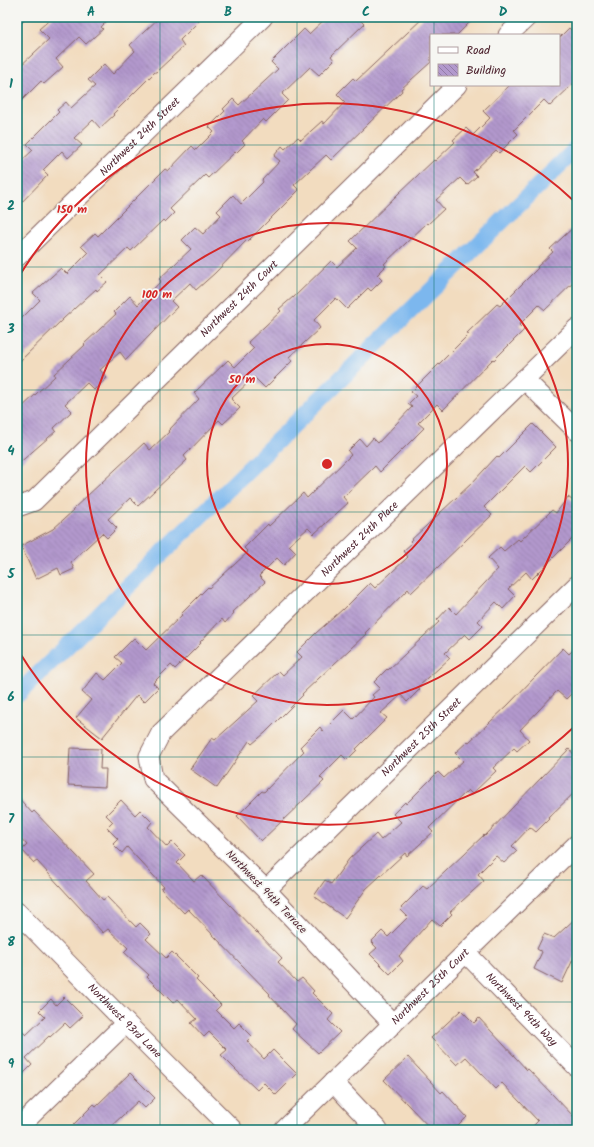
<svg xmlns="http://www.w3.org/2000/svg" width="594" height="1147" font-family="Kalam,sans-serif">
<defs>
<pattern id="building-back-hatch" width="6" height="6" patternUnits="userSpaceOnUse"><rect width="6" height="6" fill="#b299cd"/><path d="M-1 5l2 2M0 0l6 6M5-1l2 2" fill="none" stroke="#937ca7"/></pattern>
</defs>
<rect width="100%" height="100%" fill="#f6f6f2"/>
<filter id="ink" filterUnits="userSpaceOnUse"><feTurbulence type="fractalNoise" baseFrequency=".025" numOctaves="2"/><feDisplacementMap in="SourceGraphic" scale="8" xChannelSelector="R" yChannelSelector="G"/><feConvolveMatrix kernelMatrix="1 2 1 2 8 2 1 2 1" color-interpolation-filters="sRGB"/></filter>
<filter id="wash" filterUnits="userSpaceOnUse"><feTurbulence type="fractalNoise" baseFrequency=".012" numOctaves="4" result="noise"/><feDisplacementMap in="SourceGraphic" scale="16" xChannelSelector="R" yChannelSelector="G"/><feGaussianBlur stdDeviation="0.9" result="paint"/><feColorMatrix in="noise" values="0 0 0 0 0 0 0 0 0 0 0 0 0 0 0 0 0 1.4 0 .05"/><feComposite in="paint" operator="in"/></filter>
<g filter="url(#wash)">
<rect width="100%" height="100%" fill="#f2dcbf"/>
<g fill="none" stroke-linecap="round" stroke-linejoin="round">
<path stroke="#7bb7ee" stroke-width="17" d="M17 695 577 148"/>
</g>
<g id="blocks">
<g fill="url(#building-back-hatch)">
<path d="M53 17H111L101 27 103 29 86 44 79 37 56 59 63 67 44 84 41 81 17 105V69L49 39 39 29Z"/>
<path d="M160 17H203L180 40 184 46 156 72H155L113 114 114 115 100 128 93 120 74 138 82 145 68 158 62 151 43 170 48 175 17 207V165L33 150 27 144 59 112 57 110 66 102 71 108 95 86 88 80 104 64 113 74 135 51 130 45Z"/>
<path d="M327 17H357L364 24 331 56 334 60 319 75 310 67 282 94 288 100 266 122 263 119 242 141 245 144 236 153 235 152 208 178 205 175 170 209 174 213 165 222 163 220 131 251 128 248 100 275 107 282 97 291 96 289 64 318 17 364V323L40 300 33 293 61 268 67 274 88 253 81 246 95 233 98 236 165 169 168 171 192 146 196 150 214 132 209 127 225 111 223 109 233 99 239 105 278 69 271 62 304 29 309 34Z"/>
<path d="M424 17H475L457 35H431V62L401 89 402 91 331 160 326 155 294 185 299 190 247 242 246 241 215 273 196 290 190 283 171 301 177 307 126 360 120 352 100 370 107 378 94 390 87 383 65 404 72 411 54 428 56 431 17 465V422L23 416 18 411 55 376 54 374 85 345 84 344 116 314 114 312 130 296 138 305 161 281 159 279 191 249 182 240 195 227 203 234 221 215 217 211 233 195 241 204 263 182 262 180 280 161 274 156 282 146 285 149 298 137 301 140 322 121 324 124 345 102 337 94 353 78 356 81Z"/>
<path d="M569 28 577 36V79L572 85 550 106 544 100 514 130 518 134 499 153 496 150 473 172 477 176 467 185 460 178 436 200 444 209 428 224 427 223 384 264 386 266 377 275 382 280 371 291 368 288 347 309 336 298 314 320 320 328 289 357 292 361 265 388 254 377 231 399 240 408 223 424 219 420 184 456 187 460 138 506 130 498 108 519 117 528 107 538 102 533 71 562 74 569 61 575 58 568 36 579 21 546 53 529 74 510 73 509 144 443 150 450 169 432 168 431 199 399 194 393 228 360 235 367 254 348 248 342 281 311 279 309 293 297V298L331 261 337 267 357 248 350 241 399 193 434 160 435 161 455 142 453 140 466 128 473 135 490 118 483 111 510 85H559V38Z"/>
<path d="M577 224V279L545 310 539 305 519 325 524 330 494 360 493 359 443 410 437 404 418 423 424 428 380 472 375 466 343 497 348 503 314 534 308 528 289 545 296 552 284 565 277 558 259 576 265 582 233 612 234 613 225 623 222 619 200 642 201 643 175 669 171 665 153 683 158 688 144 702 137 695 102 738 76 718 91 700 82 692 97 673 105 680 122 663 115 657 134 638 146 650 182 615 181 614 208 587 209 588 248 552 244 548 268 524 269 526 303 493 307 498 351 455 348 451 360 439 366 446 373 438 378 443 412 407 408 404 416 396 411 392 469 334 467 333 497 304 500 306 538 268 537 267 553 252 550 249Z"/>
<path d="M533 424 556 447 531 472 525 466 484 507 492 515 411 593 408 589 365 633 366 634 302 694 303 695 265 733 252 744 249 741 217 788 190 769 212 738 215 740 258 701 253 696 279 671 283 675 302 657 297 652 316 633 343 609V610L370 583 375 588 408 557 403 551 412 543 410 541 472 483 497 456 499 458Z"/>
<path d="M568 497 577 504V534L532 579 526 572 508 589 515 596 503 609 496 602 478 621 483 626 470 639 465 634 445 653 450 658 418 687 420 689 407 702 401 695 381 713 387 718 356 749 357 750 347 760 342 755 320 777 324 781 261 841 237 816 262 791 264 792 304 751 300 747 320 727 323 731 344 710 353 719 374 697 372 695 380 688 374 682 387 669 388 670 439 622 437 620 449 607 456 614 498 569 488 558 500 547 504 551 518 539 520 541 552 510 556 513Z"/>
<path d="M577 646V688L566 699 557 691 520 730 529 740 517 751 514 748 493 768 496 771 472 794 468 790 429 828 433 832 407 856 405 853 366 889 345 918 314 896 325 880 331 884 349 859 376 834 381 840 401 822 393 814 405 802 406 804 438 772 444 778 463 761 455 753 468 741 469 742 508 705 563 648 569 654Z"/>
<path d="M70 748 101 749 100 769H106L105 787 68 785Z"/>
<path d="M569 749 577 758V790L548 818 549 819 536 832 530 827 512 846 517 851 504 863 496 856 478 874 484 881 450 912 452 914 440 926 432 919 399 956 403 961 390 974 370 954 377 948 371 942 382 931 388 937 408 917 400 909 423 886 427 889 484 835 485 836Z"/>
<path d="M17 796 32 813 34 811 94 874 86 881 103 900 107 897 136 927 140 923 151 934 146 939 166 958 172 952 198 978 196 980 221 1005 216 1010 234 1028 239 1023 252 1036 247 1041 264 1059 273 1050 297 1074 276 1095 264 1083 257 1090 235 1069 221 1055 227 1050 209 1032 204 1037 191 1023 197 1019 178 999 173 1003 147 977 149 975 124 952 128 948 108 929 103 933 37 861 34 863 22 850 27 845 17 834Z"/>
<path d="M121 800 135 815 140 810 152 822 148 827 167 847 172 842 185 855 177 863 194 881 201 875 257 933V932L282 958 278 962 297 982 302 978 314 991 312 993 333 1014 328 1020 340 1032 318 1053 292 1029 296 1024 269 995 270 994 188 909 184 913 161 889 164 887 127 847 122 853 113 844 118 839 107 828 113 822 106 815Z"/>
<path d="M577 917V951L562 983 534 969 542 952 537 949 544 934 554 938Z"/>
<path d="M64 997 83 1016 70 1028 65 1023 50 1037 49 1036 26 1058 32 1065 17 1080V1027L26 1035 45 1017 39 1011 51 999 56 1005Z"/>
<path d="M461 1010 474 1023 479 1018 527 1070 528 1069 577 1120V1130H529L538 1121 502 1083 496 1089 466 1057 457 1065 431 1038Z"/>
<path d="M408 1057 441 1093 443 1091 467 1117 454 1130H432L384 1080Z"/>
<path d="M130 1073 155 1098 145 1108 138 1101 107 1130H68L94 1104 96 1106Z"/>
</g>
</g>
</g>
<g filter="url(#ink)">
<use href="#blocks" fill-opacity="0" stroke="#85615f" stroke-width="1"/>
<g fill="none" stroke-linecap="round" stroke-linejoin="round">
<defs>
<g id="minor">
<path d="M508 35 527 17"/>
<path id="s1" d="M17 257 263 17"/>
<path d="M524 379 577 431"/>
<path id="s2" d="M17 507 34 501 457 85"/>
<path id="s3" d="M266 890 577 585"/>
<path id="s4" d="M17 912 126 1023 233 1130"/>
<path id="s5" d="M466 953 577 1067"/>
<path id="s6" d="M393 1024 266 890 153 779 149 756 161 733 577 328"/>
<path d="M333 1082 378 1130"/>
<path d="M17 1129 126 1023"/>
<path id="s7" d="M284 1130 577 844"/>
</g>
</defs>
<use href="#minor" stroke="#85615f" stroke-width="21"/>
<path stroke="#85615f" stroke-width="2.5" stroke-dasharray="3 3" stroke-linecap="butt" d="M17 26 26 17"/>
<use href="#minor" stroke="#fff" stroke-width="19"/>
</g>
</g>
<path fill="none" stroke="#0f766e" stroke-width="1" stroke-opacity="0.55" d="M160 17V1130M297 17V1130M434 17V35M434 85V1130M17 145H577M17 267H577M17 390H577M17 512H577M17 635H577M17 757H577M17 880H577M17 1002H577"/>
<g fill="none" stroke="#d62828" stroke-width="2">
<circle cx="327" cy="464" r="120"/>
<circle cx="327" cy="464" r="241"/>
<path d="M575 726A361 361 0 0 1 18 650M18 278A361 361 0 0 1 575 202"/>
</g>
<g text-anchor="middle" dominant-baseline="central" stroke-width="3.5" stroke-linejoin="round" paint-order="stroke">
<g font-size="11" fill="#4a1f2b" stroke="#f6f6f2">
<text stroke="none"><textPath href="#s1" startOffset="172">Northwest 24th Street</textPath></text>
<text stroke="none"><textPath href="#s2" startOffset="306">Northwest 24th Court</textPath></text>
<text stroke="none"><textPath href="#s6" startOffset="670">Northwest 24th Place</textPath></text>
<text stroke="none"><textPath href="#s3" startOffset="218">Northwest 25th Street</textPath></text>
<text transform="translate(266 892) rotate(46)">Northwest 94th Terrace</text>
<text stroke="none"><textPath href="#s7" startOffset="205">Northwest 25th Court</textPath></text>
<text stroke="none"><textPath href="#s5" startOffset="79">Northwest 94th Way</textPath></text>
<text stroke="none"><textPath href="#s4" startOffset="153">Northwest 93rd Lane</textPath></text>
</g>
</g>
<circle cx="327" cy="464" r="6" fill="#d62828" stroke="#f6f6f2" stroke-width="2"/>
<g font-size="12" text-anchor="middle" font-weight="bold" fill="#d62828" stroke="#f6f6f2" stroke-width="3.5" stroke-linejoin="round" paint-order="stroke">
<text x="72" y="213">150 m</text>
<text x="157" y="298">100 m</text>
<text x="242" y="383">50 m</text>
</g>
<rect width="594" height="1147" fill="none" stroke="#f6f6f2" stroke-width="44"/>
<rect x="430" y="34" width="130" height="52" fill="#f6f6f2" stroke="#b1a0a2"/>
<rect x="438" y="47" width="20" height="6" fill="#ffffff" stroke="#b1a0a2"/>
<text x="466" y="54" font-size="12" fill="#4a1f2b">Road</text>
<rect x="438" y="64" width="20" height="12" fill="url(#building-back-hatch)" stroke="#b1a0a2"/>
<text x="466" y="74" font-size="12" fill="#4a1f2b">Building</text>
<rect x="22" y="22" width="550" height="1103" fill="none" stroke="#0f766e" stroke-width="1.5"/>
<g font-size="13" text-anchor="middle" font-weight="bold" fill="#0f766e">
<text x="91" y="16">A</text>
<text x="228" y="16">B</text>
<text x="366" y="16">C</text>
<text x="503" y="16">D</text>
<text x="11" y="88">1</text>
<text x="11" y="210">2</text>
<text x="11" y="333">3</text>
<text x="11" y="455">4</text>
<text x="11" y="578">5</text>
<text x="11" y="701">6</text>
<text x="11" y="823">7</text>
<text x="11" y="946">8</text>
<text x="11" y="1068">9</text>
</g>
</svg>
